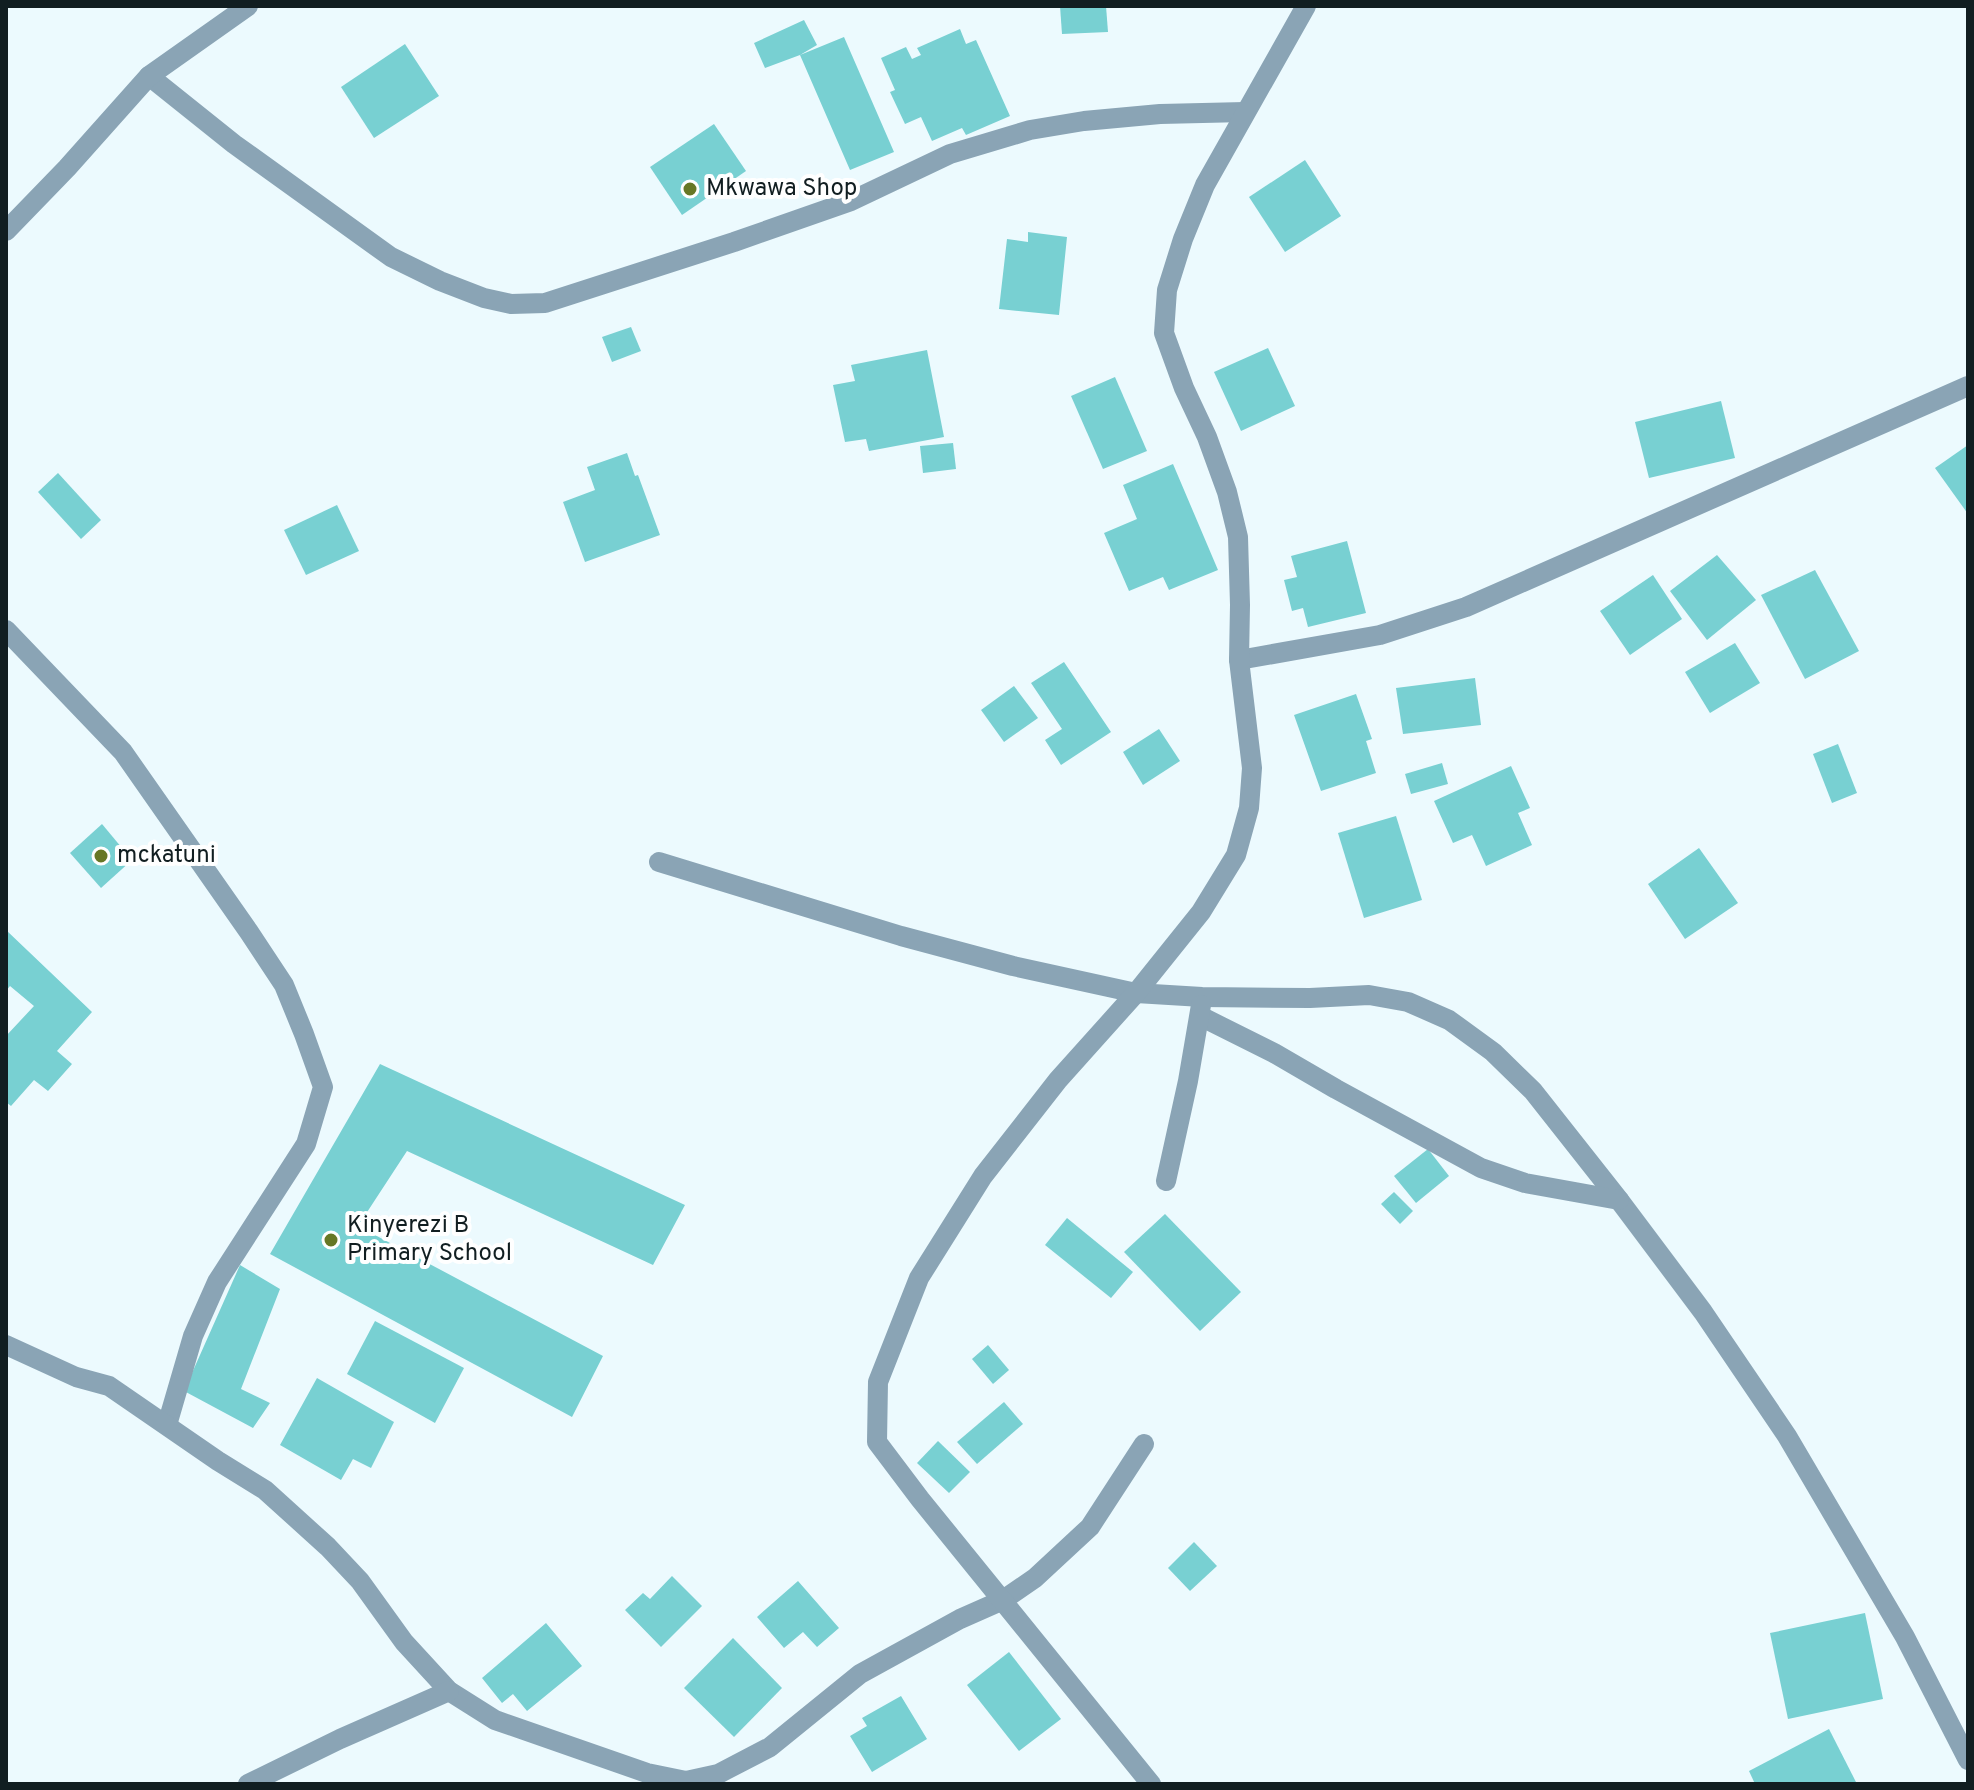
<svg xmlns="http://www.w3.org/2000/svg" width="1974" height="1790" font-family="Overpass,sans-serif">
<rect width="100%" height="100%" fill="#ecfafe"/>
<g fill="#78d0d2">
<path d="M1060 6H1106L1108 32 1062 34Z"/>
<path d="M804 20 817 45 800 55 844 37 894 152 850 170 800 55 765 68 754 43Z"/>
<path d="M960 29 966 44 976 40 1010 116 966 135 962 128 932 141 921 117 905 124 890 92 895 90 881 58 906 47 912 59 921 55 917 48Z"/>
<path d="M405 44 439 96 374 138 341 87Z"/>
<path d="M714 124 746 171 682 215 650 167Z"/>
<path d="M1305 160 1341 216 1285 252 1249 197Z"/>
<path d="M1028 232 1067 237 1059 315 999 309 1007 239 1028 242Z"/>
<path d="M631 327 641 351 612 362 602 337Z"/>
<path d="M1268 348 1295 406 1241 431 1214 372Z"/>
<path d="M927 350 944 437 869 451 866 439 845 442 833 385 855 381 851 365Z"/>
<path d="M1115 377 1147 451 1103 469 1071 396Z"/>
<path d="M1721 401 1735 458 1649 478 1635 422Z"/>
<path d="M953 443 956 469 923 473 920 446Z"/>
<path d="M1968 445V514L1935 468Z"/>
<path d="M627 453 635 476 638 475 660 535 585 562 563 502 595 490 587 467Z"/>
<path d="M1173 464 1218 570 1169 590 1163 577 1129 591 1104 533 1137 519 1123 485Z"/>
<path d="M58 473 101 520 81 539 38 492Z"/>
<path d="M337 505 359 551 306 575 284 530Z"/>
<path d="M1347 541 1366 613 1308 627 1303 608 1292 611 1284 580 1297 577 1291 556Z"/>
<path d="M1717 555 1756 600 1707 640 1670 591Z"/>
<path d="M1815 570 1859 651 1805 679 1761 595Z"/>
<path d="M1653 575 1682 619 1630 655 1600 611Z"/>
<path d="M1735 643 1760 683 1710 713 1685 672Z"/>
<path d="M1064 662 1111 732 1061 765 1045 740 1062 729 1031 683Z"/>
<path d="M1475 678 1481 725 1403 734 1396 688Z"/>
<path d="M1014 686 1038 718 1004 742 981 710Z"/>
<path d="M1356 694 1372 739 1366 741 1376 773 1321 791 1294 715Z"/>
<path d="M1159 729 1180 761 1143 785 1123 752Z"/>
<path d="M1838 744 1857 793 1832 803 1813 754Z"/>
<path d="M1442 763 1448 784 1411 794 1405 774Z"/>
<path d="M1511 766 1530 808 1518 813 1532 845 1486 866 1472 835 1453 843 1434 801Z"/>
<path d="M1396 816 1422 900 1364 918 1338 833Z"/>
<path d="M102 824 132 860 101 888 70 853Z"/>
<path d="M1699 848 1738 903 1685 939 1648 884Z"/>
<path d="M6 930 92 1012 57 1051 72 1064 48 1091 34 1080 11 1106 6 1102V1036L34 1006 10 986 6 991Z"/>
<path d="M380 1064 685 1205 653 1265 407 1151 358 1226 603 1356 572 1417 270 1254Z"/>
<path d="M1428 1149 1449 1176 1416 1203 1394 1176Z"/>
<path d="M1394 1192 1413 1211 1400 1224 1381 1204Z"/>
<path d="M1165 1214 1241 1292 1200 1331 1124 1252Z"/>
<path d="M1067 1218 1133 1272 1111 1298 1045 1245Z"/>
<path d="M240 1265 280 1289 241 1389 270 1403 253 1428 184 1391Z"/>
<path d="M375 1321 464 1368 435 1423 347 1374Z"/>
<path d="M988 1345 1009 1370 993 1384 972 1359Z"/>
<path d="M317 1378 394 1422 371 1468 353 1459 341 1480 280 1445Z"/>
<path d="M1004 1402 1023 1424 977 1464 957 1442Z"/>
<path d="M938 1441 970 1472 949 1493 917 1463Z"/>
<path d="M1194 1542 1217 1566 1190 1591 1168 1568Z"/>
<path d="M672 1576 702 1606 661 1647 625 1610 643 1593 650 1599Z"/>
<path d="M798 1581 839 1628 817 1647 803 1632 784 1648 757 1617Z"/>
<path d="M1865 1613 1883 1699 1788 1719 1770 1633Z"/>
<path d="M546 1623 582 1666 527 1711 513 1694 502 1703 482 1678Z"/>
<path d="M733 1638 782 1688 734 1737 684 1688Z"/>
<path d="M1009 1652 1061 1719 1019 1751 967 1685Z"/>
<path d="M901 1696 927 1739 872 1772 850 1736 867 1726 862 1718Z"/>
<path d="M1829 1729 1857 1784H1755L1749 1771Z"/>
</g>
<g fill="none" stroke-linecap="round" stroke-linejoin="round">
<g stroke="#8aa4b5" stroke-width="20">
<path d="M149 76 234 144 391 257 440 281 484 298 511 304 545 303 734 242 851 201 950 154 1030 130 1084 121 1160 114 1245 112"/>
<path d="M6 231 67 168 149 76 248 6"/>
<path d="M6 630 123 752 249 932 284 985 304 1034 323 1087 306 1144 217 1282 193 1336 167 1425"/>
<path d="M1239 660 1380 635 1466 607 1968 386"/>
<path d="M659 862 901 936 1013 966 1136 993 1202 997 1310 998 1369 995 1408 1002 1449 1020 1493 1052 1533 1091 1619 1200 1703 1312 1787 1436 1905 1637 1968 1760"/>
<path d="M1200 1016 1274 1053 1336 1089 1481 1168 1525 1183 1619 1200"/>
<path d="M1166 1181 1188 1081 1201 1005"/>
<path d="M6 1345 76 1377 109 1386 218 1461 265 1490 328 1547 360 1581 404 1642 449 1691 495 1720 647 1773 686 1781 718 1774 770 1747 860 1674 960 1619 1003 1600 1035 1578 1090 1527 1144 1444"/>
<path d="M248 1784 340 1739 449 1691"/>
<path d="M1151 1784 920 1499 877 1442 878 1382 919 1278 983 1176 1058 1080 1136 993 1201 912 1236 855 1249 808 1252 768 1239 660 1240 605 1238 537 1227 492 1207 437 1184 388 1164 333 1167 290 1183 239 1205 185 1306 6"/>
</g>
</g>
<g fill="#667725" stroke="#fff" stroke-width="3">
<circle cx="690" cy="189" r="8"/>
<circle cx="101" cy="856" r="8"/>
<circle cx="331" cy="1240" r="8"/>
</g>
<g text-anchor="middle" dominant-baseline="central" stroke-width="8" stroke-linejoin="round" paint-order="stroke">
<g font-size="24" fill="#111e21" stroke="#fff" text-anchor="start">
<text x="706" y="189">Mkwawa Shop</text>
<text x="117" y="856">mckatuni</text>
<text x="347" y="1226">Kinyerezi B<tspan x="347" dy="28">Primary School</tspan></text>
</g>
</g>
<rect width="1974" height="1790" fill="none" stroke="#111e21" stroke-width="16"/>
</svg>
